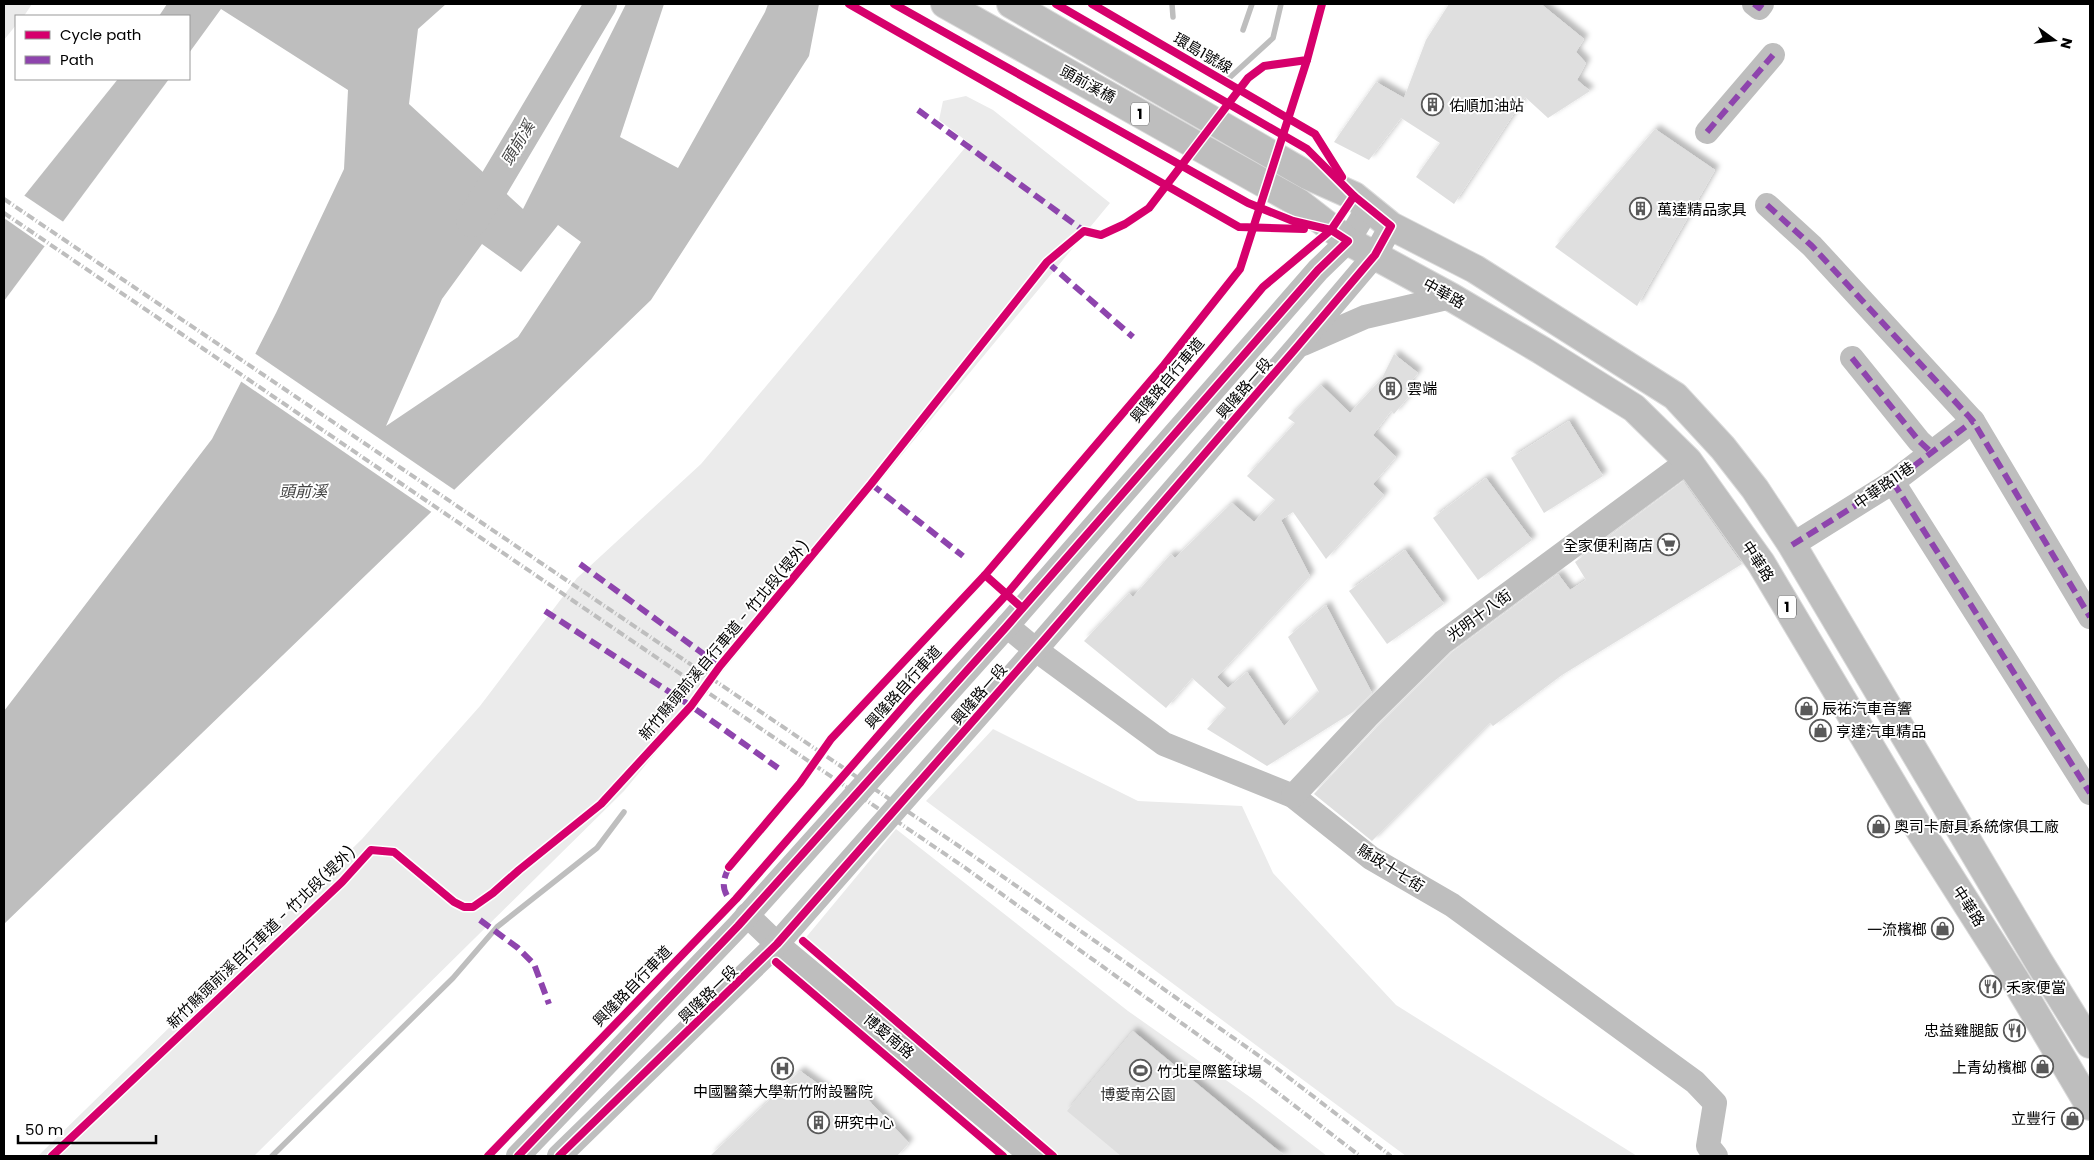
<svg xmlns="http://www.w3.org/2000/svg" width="2094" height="1160" font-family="Poppins,'Noto Sans TC',sans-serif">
<defs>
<filter id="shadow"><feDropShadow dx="4.5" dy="-4.5" stdDeviation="2.5" flood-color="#0004"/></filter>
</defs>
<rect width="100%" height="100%" fill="#fff"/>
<g fill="#ebebeb">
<path d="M4 4H32L24 16H16V25L4 40Z"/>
<path d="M966 96 993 110 1110 203 624 791 254 1156H38L362 839 480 706 577 578 701 464 969 143 939 120 943 101Z"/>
<path d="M993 729 1138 801 1242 806 1273 873 1396 1005 1637 1156H1406L926 801Z"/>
<path d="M896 829 1128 1011 1250 1097 1327 1156H1057L1024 1130 803 941Z"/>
</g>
<g fill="#bebebe" fill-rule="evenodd">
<path d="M167 4H446L418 29 409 104 523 209 626 4H664L620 137 678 168 765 12 768 4H819L809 56 651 300 4 924V711L212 439 276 313 344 169 348 90 221 9 189 53V16H159ZM558 225 581 242 518 337 386 426 442 299 482 244 521 272Z"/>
<path d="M118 79H169L4 301V221Z"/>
</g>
<g fill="#fff">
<path d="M22 194 65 223 47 248 4 218Z"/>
<path d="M253 352 456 491 433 513 239 380Z"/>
</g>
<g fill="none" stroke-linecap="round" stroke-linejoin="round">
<g stroke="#bebebe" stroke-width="5.5">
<path d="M1172 4 1173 17"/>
<path d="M1243 30 1252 4"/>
<path d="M1227 80 1273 38 1281 4"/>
<path d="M272 1156 453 978 497 927 597 848 624 812"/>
</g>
<path stroke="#bebebe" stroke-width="32" d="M472 221 601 4"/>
</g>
<g fill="#dfdfdf" filter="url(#shadow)">
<path d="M1449 4H1541L1584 39 1576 52 1586 63 1577 80 1590 91 1548 118 1525 97 1454 204 1416 177 1440 143 1401 118 1369 160 1334 142 1376 82 1404 98 1426 40Z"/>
<path d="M1655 129 1715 170 1637 306 1555 247Z"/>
<path d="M1394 354 1418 373 1408 385 1414 390 1394 414 1391 411 1373 435 1396 457 1373 484 1384 495 1326 559 1293 512 1281 520 1310 576 1217 677 1228 688 1247 672 1284 726 1319 692 1288 637 1326 605 1372 693 1353 712 1267 766 1207 729 1226 708 1192 678 1166 708 1084 641 1129 593 1133 597 1171 554 1175 558 1232 503 1254 522 1275 500 1247 476 1295 423 1288 418 1321 385 1350 413 1382 378Z"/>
<path d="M1569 421 1603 476 1544 513 1511 458Z"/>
<path d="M1486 478 1532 540 1478 580 1433 518Z"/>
<path d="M1683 481 1742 564 1562 675 1493 726 1490 723 1372 841 1314 794 1377 727 1452 652 1558 574 1570 590 1586 580 1575 562Z"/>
<path d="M1405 550 1444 604 1387 644 1349 591Z"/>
<path d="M1133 1031 1285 1156H1121L1067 1111Z"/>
<path d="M800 1071 841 1100 856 1087 909 1143 897 1156H710Z"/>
</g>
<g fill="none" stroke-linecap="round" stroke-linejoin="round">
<defs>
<g id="major">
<path d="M945 4 1299 203 1348 241 1451 297 1541 350 1634 408 1688 461 1761 563 1918 827 2014 978 2090 1106"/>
<path d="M1011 4 1307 175 1354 196 1391 226 1475 269 1675 396 1723 448 1755 489 1792 545 2039 962 2090 1044"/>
</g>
</defs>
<use href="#major" stroke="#dbdbdb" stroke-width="30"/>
<g stroke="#bebebe" stroke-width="24">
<path d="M1754 4 1759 8 1762 4"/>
<path d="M1707 132 1773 55"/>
<path d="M1767 205 1812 246 1973 421 2090 617"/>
<path d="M1303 344 1365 317 1451 297"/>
<path d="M1852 358 1919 441 1931 452"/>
<path d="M1893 482 2090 793"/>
<path d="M1792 545 1893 482 1973 421"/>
<path d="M1007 626 1036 650 1164 744 1293 796 1371 858 1452 905 1695 1082 1715 1103 1708 1146 1716 1156"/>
<path d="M1293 796 1367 717 1443 642 1688 461"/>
<path d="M747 915 777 944 1032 1156"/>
<path d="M518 1156 738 926 1007 626 1318 270 1348 241 1368 208"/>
<path d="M559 1156 777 944 1045 639 1297 347 1375 255 1391 226"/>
</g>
<use href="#major" stroke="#bebebe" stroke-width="28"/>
<g stroke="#bebebe" stroke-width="4" stroke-dasharray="8 2.5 1 2.5" stroke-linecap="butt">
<path d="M4 199 972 855 1275 1067 1391 1156"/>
<path d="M4 213 964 867 1265 1083 1360 1156"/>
</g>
<g stroke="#8e44ad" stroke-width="6" stroke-dasharray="12 6" stroke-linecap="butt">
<path d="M1754 4 1759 8 1762 4"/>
<path d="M918 110 1084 231"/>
<path d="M1707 132 1773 55"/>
<path d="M1767 205 1812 246 1973 421 2090 617"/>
<path d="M1047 262 1133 337"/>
<path d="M1852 358 1919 441 1931 452"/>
<path d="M1893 482 2090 793"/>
<path d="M871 484 963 556"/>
<path d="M1792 545 1893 482 1973 421"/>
<path d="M580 564 720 666"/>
<path d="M545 611 691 706 778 768"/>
<path d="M729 867C722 882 721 889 732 903"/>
<path d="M480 920 518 948 534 964 549 1004"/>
</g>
<defs>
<g id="cycleway">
<path d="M849 4 1239 227 1304 229"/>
<path d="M1092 4 1315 134 1342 177"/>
<path d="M1022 608 985 575 1164 365 1240 269 1307 60"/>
<path d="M729 867 800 783 831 739 985 575"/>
<path d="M803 941 1053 1156"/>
<path d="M776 962 1003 1156"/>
<path d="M52 1156 342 882 371 850 394 852 454 902 464 907H473L493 893 519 870 601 804 691 706 720 666 871 484 1047 262 1084 231 1101 235 1125 224 1149 208 1248 78 1264 66 1307 60 1322 4"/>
<path d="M488 1156 736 899 911 698 1006 595 1263 287 1331 230 1354 196"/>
<path d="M518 1156 738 926 1007 626 1318 270 1348 241 1331 230 1293 221 1248 203 894 4"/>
<path d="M559 1156 777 944 1045 639 1297 347 1375 255 1391 226 1354 196 1307 149 1056 4"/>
</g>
</defs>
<use href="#cycleway" stroke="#fff" stroke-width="11"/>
<use href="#cycleway" stroke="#d6006c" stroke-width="8"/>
</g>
<defs>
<symbol id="building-ring" viewBox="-11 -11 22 22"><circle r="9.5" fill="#fff" stroke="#595959" stroke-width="1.5"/><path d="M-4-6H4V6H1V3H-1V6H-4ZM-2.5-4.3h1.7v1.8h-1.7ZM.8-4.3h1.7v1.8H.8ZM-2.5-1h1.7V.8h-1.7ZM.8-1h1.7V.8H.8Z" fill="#595959"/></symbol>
<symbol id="supermarket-ring" viewBox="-11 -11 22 22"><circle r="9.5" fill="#fff" stroke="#595959" stroke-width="1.5"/><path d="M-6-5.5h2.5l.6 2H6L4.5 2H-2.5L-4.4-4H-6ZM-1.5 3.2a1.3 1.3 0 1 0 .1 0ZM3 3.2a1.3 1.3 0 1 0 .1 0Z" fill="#595959"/></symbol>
<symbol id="shop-ring" viewBox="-11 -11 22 22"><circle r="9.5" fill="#fff" stroke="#595959" stroke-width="1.5"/><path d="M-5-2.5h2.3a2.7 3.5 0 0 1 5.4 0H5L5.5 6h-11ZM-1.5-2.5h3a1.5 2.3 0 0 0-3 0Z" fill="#595959"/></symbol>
<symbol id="restaurant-ring" viewBox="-11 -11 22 22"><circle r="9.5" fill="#fff" stroke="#595959" stroke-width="1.5"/><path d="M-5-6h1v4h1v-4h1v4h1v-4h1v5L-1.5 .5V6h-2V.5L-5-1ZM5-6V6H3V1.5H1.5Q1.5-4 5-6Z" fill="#595959"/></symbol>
<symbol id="hospital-ring" viewBox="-11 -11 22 22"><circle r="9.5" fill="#fff" stroke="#595959" stroke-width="1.5"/><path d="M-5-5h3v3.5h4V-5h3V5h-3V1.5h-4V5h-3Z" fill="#595959"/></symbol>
<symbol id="stadium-ring" viewBox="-11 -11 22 22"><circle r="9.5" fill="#fff" stroke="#595959" stroke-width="1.5"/><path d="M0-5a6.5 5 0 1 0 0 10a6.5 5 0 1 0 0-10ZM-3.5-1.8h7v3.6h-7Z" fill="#595959"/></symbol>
</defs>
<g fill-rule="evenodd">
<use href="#building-ring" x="1420" y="92" width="25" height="25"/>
<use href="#building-ring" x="1628" y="196" width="25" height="25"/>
<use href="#building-ring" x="1378" y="376" width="25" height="25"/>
<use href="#supermarket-ring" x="1656" y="532" width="25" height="25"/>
<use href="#shop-ring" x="1794" y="696" width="25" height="25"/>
<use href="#shop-ring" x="1808" y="718" width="25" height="25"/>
<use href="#shop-ring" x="1866" y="814" width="25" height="25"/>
<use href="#shop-ring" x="1930" y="916" width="25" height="25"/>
<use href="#restaurant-ring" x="1978" y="974" width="25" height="25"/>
<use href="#restaurant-ring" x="2002" y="1018" width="25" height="25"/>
<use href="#shop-ring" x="2030" y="1054" width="25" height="25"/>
<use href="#hospital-ring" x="770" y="1056" width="25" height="25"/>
<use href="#stadium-ring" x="1128" y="1058" width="25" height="25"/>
<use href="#shop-ring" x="2060" y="1106" width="25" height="25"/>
<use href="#building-ring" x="806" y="1110" width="25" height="25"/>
</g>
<g text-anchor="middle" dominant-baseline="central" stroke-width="4" stroke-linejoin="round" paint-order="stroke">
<g fill="#fff" stroke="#4c4c4c" stroke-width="1">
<rect x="1131" y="102.5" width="18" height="23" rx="4"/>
<rect x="1778" y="595.5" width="18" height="23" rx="4"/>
</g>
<g font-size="14" font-weight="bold" fill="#000">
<text x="1140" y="114">1</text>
<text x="1787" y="607">1</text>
</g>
<g font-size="15" fill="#000" stroke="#fff">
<text transform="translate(1203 53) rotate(30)">環島1號線</text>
<text transform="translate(1088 84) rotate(29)">頭前溪橋</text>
<text transform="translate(1444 293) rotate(29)">中華路</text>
<text transform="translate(1167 380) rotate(-50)">興隆路自行車道</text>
<text transform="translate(1244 388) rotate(-49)">興隆路一段</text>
<text transform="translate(1884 485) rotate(-35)">中華路11巷</text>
<text transform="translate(1758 561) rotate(57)">中華路</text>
<text transform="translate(1479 615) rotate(-36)">光明十八街</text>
<text transform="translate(724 640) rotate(-50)">新竹縣頭前溪自行車道 - 竹北段(堤外)</text>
<text transform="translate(903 687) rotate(-48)">興隆路自行車道</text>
<text transform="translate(979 694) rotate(-49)">興隆路一段</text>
<text transform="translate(1391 868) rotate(32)">縣政十七街</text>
<text transform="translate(1969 906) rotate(57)">中華路</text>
<text transform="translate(261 937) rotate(-44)">新竹縣頭前溪自行車道 - 竹北段(堤外)</text>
<text transform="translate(632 986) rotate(-46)">興隆路自行車道</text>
<text transform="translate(708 994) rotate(-44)">興隆路一段</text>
<text transform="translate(889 1036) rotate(40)">博愛南路</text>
</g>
<g font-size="15" fill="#000" stroke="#fff" text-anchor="start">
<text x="1449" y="105">佑順加油站</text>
<text x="1657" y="209">萬達精品家具</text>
<text x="1407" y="388">雲端</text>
<text x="1653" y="545" text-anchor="end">全家便利商店</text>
<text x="1822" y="708">辰祐汽車音響</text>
<text x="1836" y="731">亨達汽車精品</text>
<text x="1894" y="826">奧司卡廚具系統傢俱工廠</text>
<text x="1927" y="929" text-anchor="end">一流檳榔</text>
<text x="2006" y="987">禾家便當</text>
<text x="1999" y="1030" text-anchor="end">忠益雞腿飯</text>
<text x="2027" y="1067" text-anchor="end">上青幼檳榔</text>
<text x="1157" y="1071">竹北星際籃球場</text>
<text x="783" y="1091" text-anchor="middle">中國醫藥大學新竹附設醫院</text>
<text x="2056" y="1118" text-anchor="end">立豐行</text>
<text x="834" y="1122">研究中心</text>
</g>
<g font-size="15" fill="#323232" stroke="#fff">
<text x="1138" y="1094">博愛南公園</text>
</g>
<g font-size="16" font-style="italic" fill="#434343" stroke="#fff">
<text transform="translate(518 143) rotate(-59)">頭前溪</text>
<text x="303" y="491">頭前溪</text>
</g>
</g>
<rect width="2094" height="1160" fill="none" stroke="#000000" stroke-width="10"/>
<rect x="15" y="15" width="175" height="65" fill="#ffffff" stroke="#999999"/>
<rect x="25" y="31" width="25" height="8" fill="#d6006c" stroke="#999999"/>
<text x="60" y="40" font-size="15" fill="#000000">Cycle path</text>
<rect x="25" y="56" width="25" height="8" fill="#8e44ad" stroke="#999999"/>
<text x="60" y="65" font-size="15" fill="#000000">Path</text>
<g transform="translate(2054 40) rotate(105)" stroke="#ffffff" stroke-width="4" paint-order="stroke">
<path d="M0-4L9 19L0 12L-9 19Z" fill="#000000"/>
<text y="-8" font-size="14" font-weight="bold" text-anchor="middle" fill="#000000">N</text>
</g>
<path d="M18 1135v8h138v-8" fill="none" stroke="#000000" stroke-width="2.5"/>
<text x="25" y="1135" font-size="15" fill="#000000" stroke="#ffffff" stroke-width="4" paint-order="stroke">50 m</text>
</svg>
